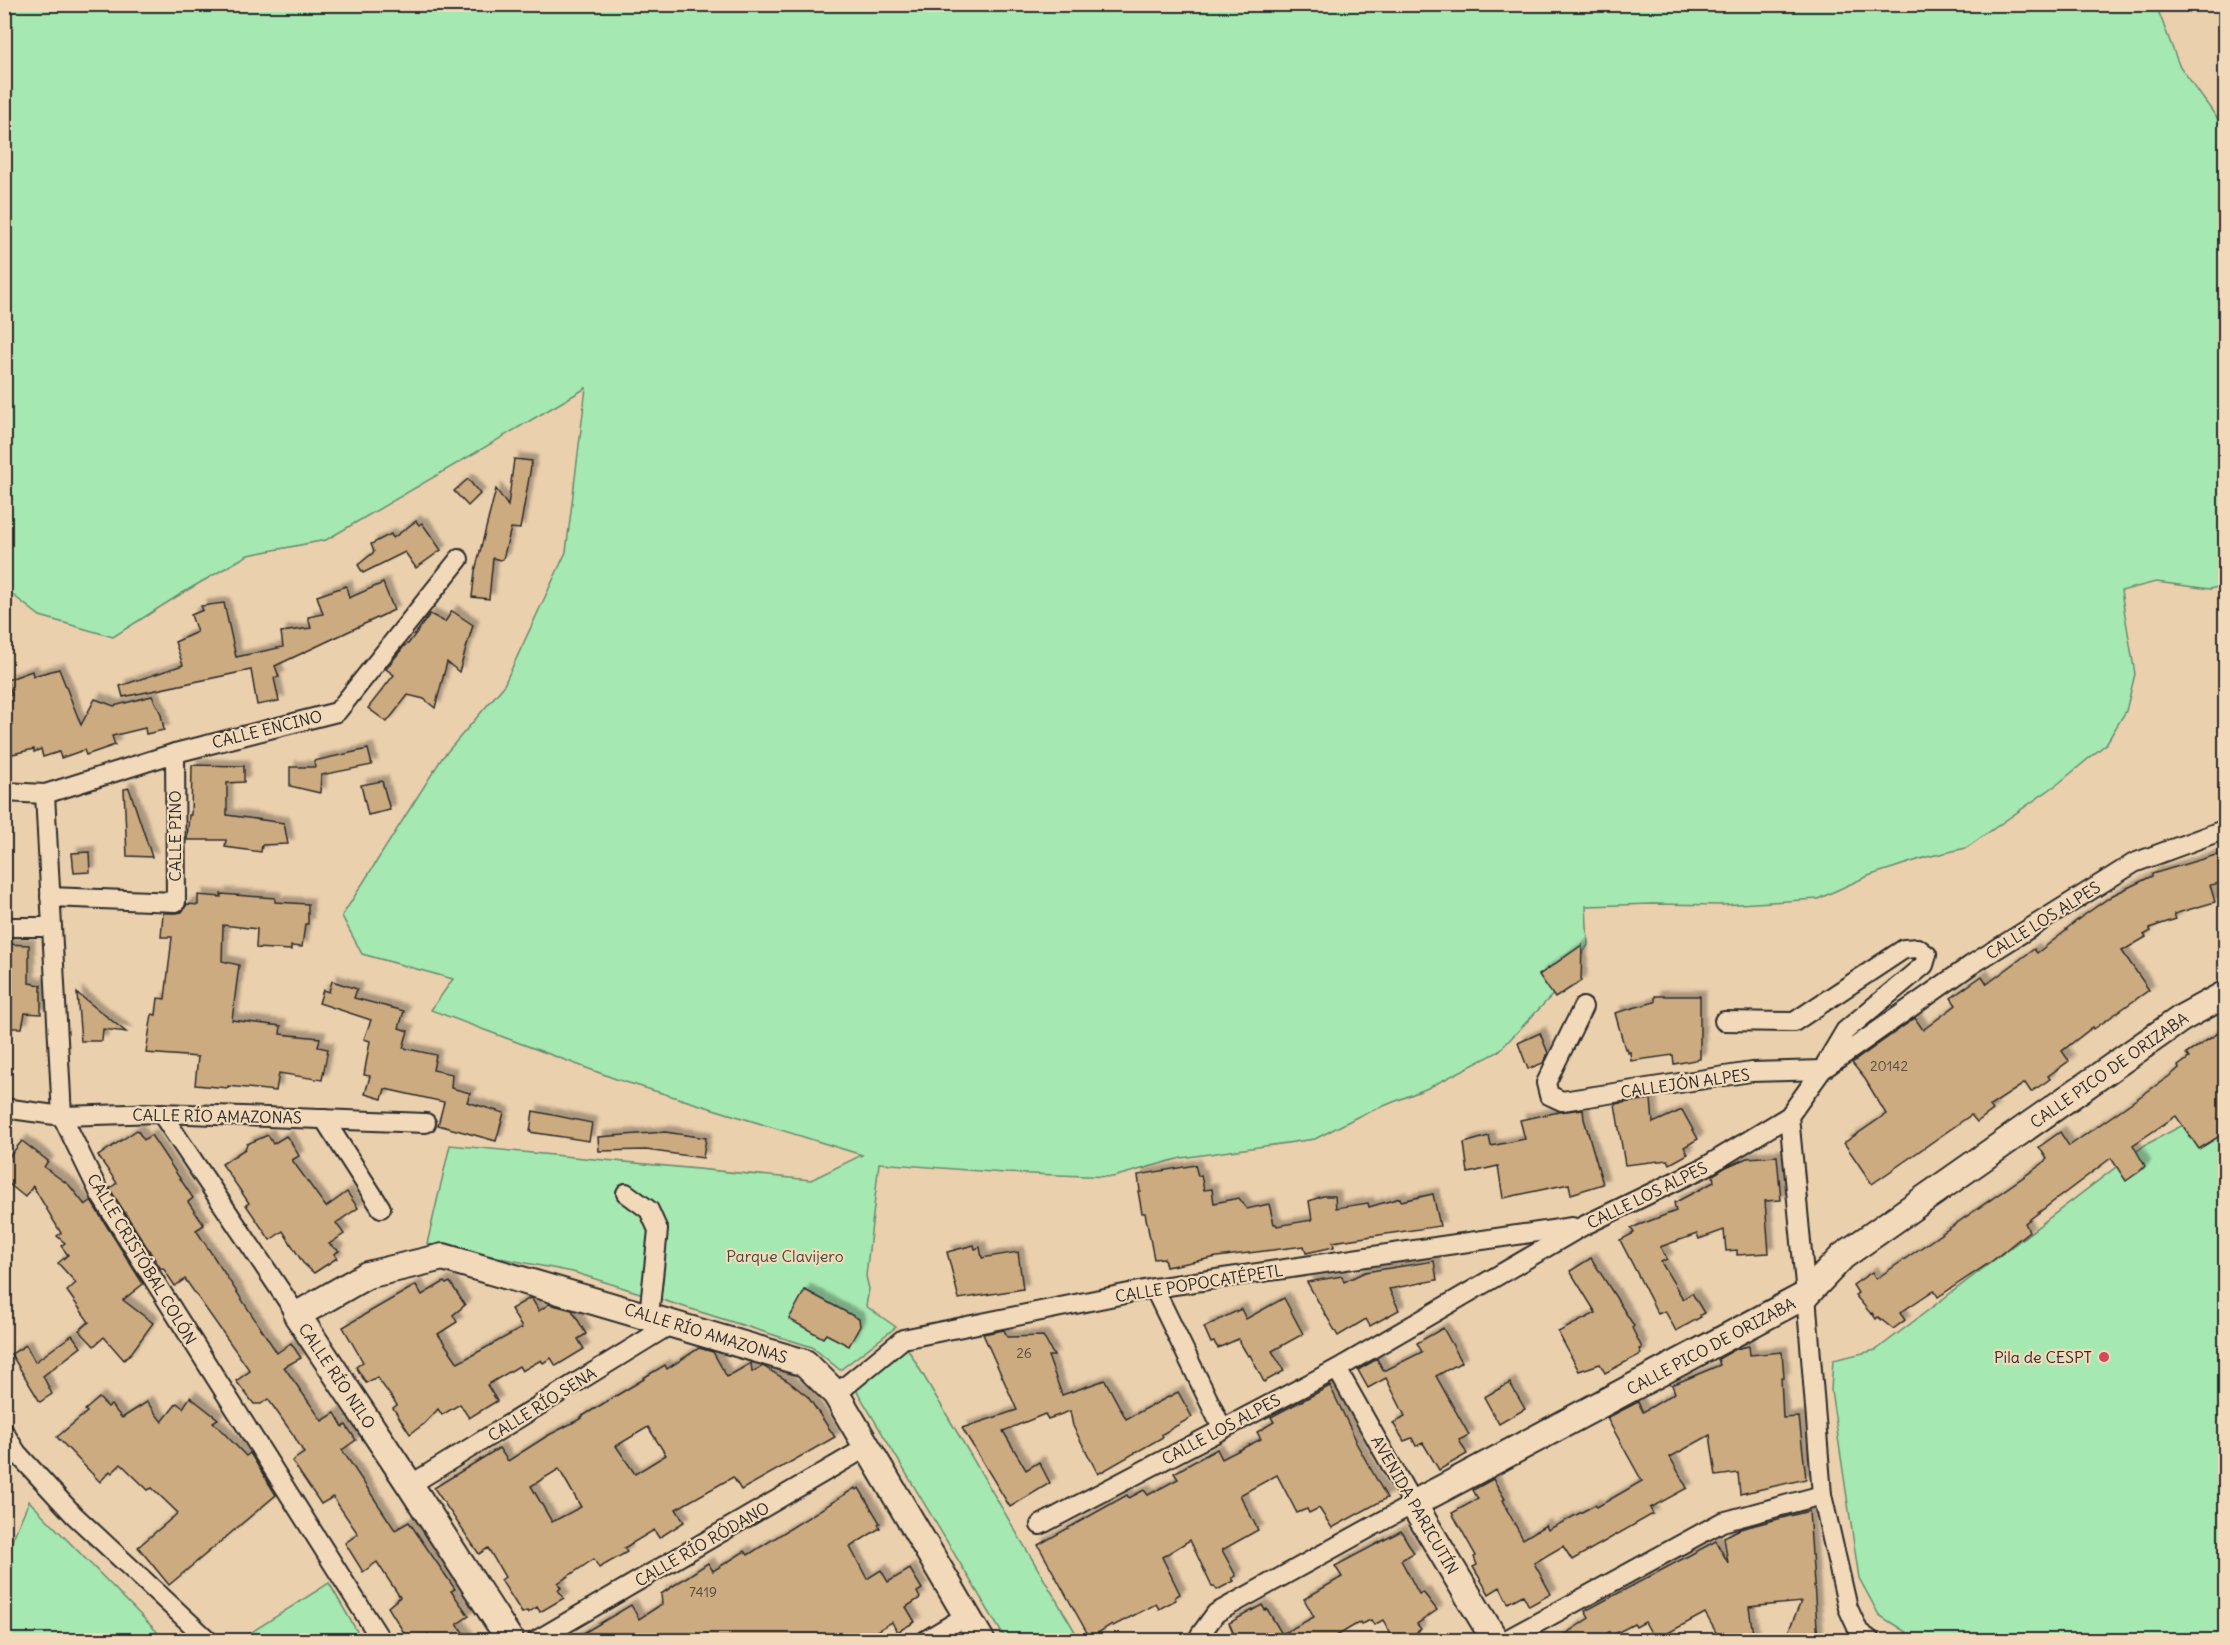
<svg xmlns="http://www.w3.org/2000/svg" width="2230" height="1645" font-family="Delius,sans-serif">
<defs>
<filter id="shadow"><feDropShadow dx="5.5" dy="-5.5" stdDeviation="1.5" flood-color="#0004"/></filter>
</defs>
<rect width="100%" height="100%" fill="#ebd0ae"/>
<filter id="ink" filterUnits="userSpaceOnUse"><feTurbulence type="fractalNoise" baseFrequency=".0167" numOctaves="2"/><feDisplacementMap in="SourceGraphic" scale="12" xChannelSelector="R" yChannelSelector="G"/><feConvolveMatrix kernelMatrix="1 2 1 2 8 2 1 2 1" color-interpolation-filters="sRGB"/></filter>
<g filter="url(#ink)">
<g fill="#a6e8b2" stroke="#688a6e" stroke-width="1.5">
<path d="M4 5H2156L2179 65 2225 129V585L2210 589 2156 582 2121 591 2135 674 2126 711 2106 744 2059 783 1966 848 1927 857 1868 876 1818 899 1723 905 1652 904 1586 906 1588 945 1560 987 1498 1052 1428 1088 1359 1116 1315 1139 1181 1158 1113 1177 1004 1173 879 1163 866 1276 869 1289 866 1306 896 1327 840 1370 812 1347 573 1272 427 1244 450 1145 811 1180 862 1155 616 1079 431 1010 453 979 362 954 342 916 442 758 503 687 566 552 586 388 326 540 248 555 184 592 113 637 40 616 5 589Z"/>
<path d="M2225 1103V1640H1918L1879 1615 1859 1578 1831 1390 1833 1360 1876 1350 2145 1145Z"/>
<path d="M906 1346 1080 1640H1006L855 1388Z"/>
<path d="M29 1501 165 1640H5V1557Z"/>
<path d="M329 1583 362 1640H239Z"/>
</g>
<g fill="#cdab80" stroke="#2b2b2b" stroke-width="1.5" fill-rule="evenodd" filter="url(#shadow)">
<path d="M514 459 532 461 520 529 511 528 503 559 500 560 493 558 489 599 472 597 475 571 496 489 508 506Z"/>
<path d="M468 479 480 494 468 506 454 491Z"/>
<path d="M416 521 419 525 422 523 441 550 416 568 405 552 363 573 358 565 374 552 371 544 391 534 393 538Z"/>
<path d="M383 583 394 610 275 666 279 677 274 678 279 701 257 705 251 670 123 697 120 686 183 665 175 642 197 632 191 615 203 610 201 606 224 603 236 657 283 647 281 632 311 628 308 617 323 614 317 596 346 586 349 598Z"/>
<path d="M452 611 473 625 459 672 447 662 435 708 424 699 408 695 387 722 368 708 394 675 386 669 405 645 408 644 430 614 445 622Z"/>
<path d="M59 669 81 725 95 699 114 706 152 696 161 714 164 730 146 734 145 728 112 736 115 745 86 755 84 750 61 758 59 752 43 757 41 749 34 752V749L4 756V696L12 695 7 680 32 671 33 676Z"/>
<path d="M368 749 372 765 321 775 320 793 290 786V767H315L314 761Z"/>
<path d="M192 765 244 766V782L227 783V815L284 823 288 844 262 845 261 852 225 847 226 840H187L189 815H191Z"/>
<path d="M382 781 390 810 368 815 361 785Z"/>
<path d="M129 788 152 857 127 856 124 789Z"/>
<path d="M89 852 90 872 74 873 72 853Z"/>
<path d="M2226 852V882L2210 885 2215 902 2174 914 2176 919 2149 928 2151 931 2144 935 2146 937 2122 951 2149 990 2094 1029 2093 1027 2062 1051 2069 1061 2048 1076 2050 1079 2031 1092 2025 1083 1990 1106 1993 1110 1977 1122 1971 1115 1872 1184 1844 1143 1886 1114 1865 1079 1852 1063 1915 1018 1923 1030 1956 1005 1951 998 1982 976 1987 984 2034 949 2037 953 2067 930 2066 929 2080 918 2113 895 2152 876V874Z"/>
<path d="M221 894 275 898V902L308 904V924H305L302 947 291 946V950L256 948 257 929 223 925 222 961 239 965 232 1020 281 1026 280 1034 320 1038 318 1047 328 1049 322 1080 279 1073 276 1091 228 1086V1088L195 1085 198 1057 146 1053 152 1014 156 1015 158 998 165 999 172 937H161L163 913H176L182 912 187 904 198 905V895L221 897Z"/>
<path d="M4 944 29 945V983L41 985V1014L25 1013 22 1028H4Z"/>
<path d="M1582 945 1581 981 1555 998 1539 975Z"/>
<path d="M332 981 357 989 354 998 404 1011 399 1028 408 1031 403 1048 436 1055 433 1070 452 1074 451 1088 470 1093 467 1102 504 1113 496 1141 438 1125 444 1102 385 1089 382 1099 365 1094 370 1076 364 1075 370 1041 364 1039 371 1020 319 1003 323 990 329 992Z"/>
<path d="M77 993 126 1032 103 1029 102 1041H81Z"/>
<path d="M1655 996H1700V1059L1674 1064 1673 1055 1631 1061 1630 1052 1628 1053 1627 1048 1625 1049 1615 1013 1655 1002Z"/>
<path d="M2226 1028V1132L2199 1149 2176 1116 2133 1145 2145 1166 2140 1171 2126 1181 2111 1158 2025 1223 2029 1231 1992 1261 1938 1297 1934 1290 1900 1313 1905 1320 1893 1329 1878 1317 1876 1319 1872 1313 1871 1314 1855 1295 1858 1293 1853 1285 1872 1272 1876 1279 2042 1164 2047 1159 2039 1147 2060 1132 2069 1146 2171 1075 2179 1068 2178 1066 2189 1058 2186 1054Z"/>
<path d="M1540 1033 1548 1053 1543 1063 1528 1069 1518 1043Z"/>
<path d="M1651 1099 1653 1123 1682 1110 1698 1139 1684 1147 1688 1154 1670 1164 1668 1160 1625 1165 1615 1104Z"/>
<path d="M1583 1109 1584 1119 1603 1184 1571 1194 1569 1184 1503 1198 1498 1166 1468 1173 1464 1143 1489 1136 1491 1146 1525 1139 1520 1120 1559 1112Z"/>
<path d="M533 1111 592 1123 589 1141 530 1132Z"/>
<path d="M137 1130 144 1140 151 1135 193 1198 188 1202 204 1225 196 1230 277 1353 291 1343 301 1358 284 1367 322 1421 335 1413 343 1427 346 1425 356 1440 342 1450 395 1530 409 1522 455 1589 451 1591 469 1616 457 1624 469 1641H433L428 1634 420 1641H409L388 1607 400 1597 388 1579 377 1562 363 1572 345 1543 358 1534 333 1497 321 1504 292 1461 304 1453 294 1436 268 1399 261 1404H254L236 1381 250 1371 185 1279 175 1286 163 1268 161 1269 111 1191 110 1188 117 1183 98 1156Z"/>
<path d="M665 1132 706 1138 703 1158 646 1150 599 1151 598 1137Z"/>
<path d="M268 1135 273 1144 286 1136 291 1142 299 1156 292 1160 326 1207 347 1192 358 1208 336 1223 344 1234 329 1244 339 1251 334 1254 337 1258 314 1273 303 1263 283 1231 270 1240 246 1205 249 1203 222 1164 245 1149 247 1144Z"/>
<path d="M22 1141 48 1161 44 1167 69 1185 85 1205 91 1201 143 1284 123 1300 153 1323 132 1352 124 1360 104 1337 94 1346 79 1330 89 1322 67 1291 76 1283 58 1263 68 1255 61 1246 65 1243 57 1236 61 1233 33 1186 25 1197 4 1180V1163Z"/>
<path d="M1777 1156 1781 1200 1765 1201 1769 1253 1737 1255V1250L1726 1251 1724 1230 1699 1239 1697 1234 1660 1247 1667 1259 1661 1262 1683 1299 1692 1293 1704 1313 1700 1315 1701 1317 1676 1331 1665 1311 1658 1314 1620 1240 1634 1233 1631 1228 1676 1211 1674 1203 1714 1182 1713 1175 1726 1167 1747 1158Z"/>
<path d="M1195 1165 1198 1176 1201 1175 1204 1190 1212 1189 1214 1203 1239 1198 1247 1209 1269 1204 1274 1224H1276L1277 1226 1312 1220 1309 1201 1323 1196H1335L1336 1208 1368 1203 1369 1207 1400 1198 1401 1201 1433 1194 1440 1226 1333 1242 1334 1247 1306 1253 1304 1246 1217 1257 1166 1267 1164 1258 1154 1259 1145 1213H1142L1138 1191H1140L1138 1175Z"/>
<path d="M974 1245 975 1249 980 1247 982 1258 1018 1252 1023 1289 959 1299 947 1252Z"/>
<path d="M1591 1258 1634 1326 1632 1328 1642 1348 1639 1349 1641 1354 1605 1373 1600 1364 1579 1371 1558 1332 1596 1313 1570 1271Z"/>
<path d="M1434 1261 1437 1280 1389 1289 1399 1310 1370 1326 1366 1319 1338 1336 1307 1282 1342 1276 1344 1282 1365 1272Z"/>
<path d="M444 1282 446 1284 450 1282 465 1305 453 1315 457 1322 438 1334 458 1363 522 1328 511 1309 530 1298 532 1299 539 1311 549 1304 572 1310 586 1334 578 1339 584 1349 556 1366 551 1358 543 1363 541 1360 522 1371 519 1366 487 1385 497 1401 469 1418 460 1404 442 1415 438 1409 424 1424 410 1434 393 1408 397 1405 377 1377 366 1383 356 1367 363 1362 343 1327 416 1285 422 1295Z"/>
<path d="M805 1290 859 1319 860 1326 849 1346 826 1334 823 1338 789 1319Z"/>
<path d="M1284 1298 1303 1334 1272 1351 1284 1371 1264 1382 1250 1355 1248 1356 1238 1339 1218 1348 1214 1342 1211 1343 1204 1327 1241 1309 1246 1319Z"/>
<path d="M1443 1328 1462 1362 1436 1376 1469 1435 1459 1440 1467 1454 1439 1470 1423 1443 1416 1446 1412 1438 1404 1441 1393 1423 1405 1416 1386 1378 1368 1388 1358 1370 1377 1359 1384 1371 1422 1352 1417 1343Z"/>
<path d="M1004 1330 1007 1337 1043 1336 1054 1356H1048L1062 1395 1105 1380 1126 1419 1178 1392 1192 1417 1162 1434 1163 1437 1098 1474 1073 1426 1070 1411 1048 1419 1045 1414 1003 1431 1026 1470 1039 1462 1050 1483 1010 1507 962 1428 1017 1410 983 1334Z"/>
<path d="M72 1335 81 1347 43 1376 52 1394 40 1402 11 1354 26 1345 35 1362Z"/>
<path d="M1749 1346 1750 1355 1782 1352 1784 1378H1781L1783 1418 1799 1417 1806 1479 1740 1494 1738 1473 1716 1476 1710 1435 1670 1457 1687 1488 1650 1508 1653 1514 1572 1560 1563 1546 1534 1563 1551 1594 1529 1606 1523 1595 1508 1603 1500 1587 1489 1594 1473 1567 1477 1565 1474 1557 1476 1556 1452 1513 1478 1499 1473 1490 1493 1479 1505 1499 1503 1500 1507 1508H1506L1523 1539 1546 1525 1548 1530 1595 1505 1597 1507 1642 1481 1607 1418 1638 1402 1643 1412 1675 1393 1672 1385 1720 1365 1718 1359 1736 1349Z"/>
<path d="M699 1348 713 1352 727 1377 751 1363 752 1372 763 1366 788 1381 808 1397 835 1437 741 1490 733 1477 676 1509 684 1522 659 1538 654 1530 624 1548 627 1552 599 1568 594 1559 558 1583 561 1588 558 1590 564 1598 540 1612 537 1607 528 1613 527 1611 522 1613 501 1580 505 1577 488 1548 479 1554 434 1488 499 1448 508 1461 547 1436 582 1418 581 1417 644 1379 643 1378 665 1365 667 1369ZM648 1427 666 1455 635 1474 616 1446ZM559 1469 581 1507 552 1522 531 1486Z"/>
<path d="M1510 1383 1525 1409 1499 1424 1484 1397Z"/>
<path d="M1330 1386 1356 1440 1355 1441 1387 1498 1332 1528 1319 1508 1309 1513 1307 1509 1297 1513 1277 1475 1240 1495 1258 1530 1222 1550 1236 1576 1232 1578 1234 1581 1217 1590 1214 1586 1212 1587 1190 1540 1162 1557 1180 1594 1175 1597 1176 1600 1159 1609 1156 1604 1113 1626 1112 1624 1090 1638 1038 1545 1127 1495 1129 1498 1144 1490 1148 1495 1178 1479 1174 1473 1217 1449 1222 1459 1261 1439 1257 1432 1274 1422 1271 1417Z"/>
<path d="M190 1397 218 1419 213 1422 246 1456 250 1453 276 1495 169 1585 138 1547 178 1513 152 1488 148 1490 121 1464 112 1473 110 1471 100 1482 57 1437 87 1412 85 1410 99 1398 108 1407 111 1405 122 1418 147 1402 162 1422 177 1403 183 1408Z"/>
<path d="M855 1488 856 1490 859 1488 880 1523 878 1524 880 1528 850 1547 867 1579 881 1570 888 1582 910 1569 922 1589 917 1592 920 1598 906 1607 915 1622 897 1632 892 1622 860 1641 856 1636 847 1641H570L631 1605 639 1619 662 1604 661 1594 708 1563 713 1571 745 1551 748 1555Z"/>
<path d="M1809 1511 1818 1641H1784L1801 1602 1749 1607 1754 1641H1721L1705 1613 1655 1640 1645 1622 1636 1627 1634 1624 1611 1636 1609 1632 1597 1641H1555L1589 1618 1585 1611 1716 1541 1728 1563 1724 1537 1740 1529Z"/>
<path d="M1401 1531 1414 1553 1401 1560 1419 1594 1423 1592 1437 1610 1417 1624 1421 1629 1405 1641H1395L1383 1620 1374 1625 1371 1620 1361 1624 1360 1622 1328 1641H1237L1229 1623 1262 1605 1265 1610 1267 1609 1282 1634 1314 1617 1304 1599 1342 1577 1335 1566Z"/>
</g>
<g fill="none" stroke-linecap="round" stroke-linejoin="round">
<defs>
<g id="street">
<path d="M4 792 45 794 175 753 337 712 459 559"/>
<path d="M45 794 62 1116 101 1196 381 1640"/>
<path d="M50 897 176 902 175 753"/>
<path d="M4 927H51"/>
<path d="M1583 1007 1546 1083 1549 1095 1562 1101 1751 1072 1822 1070"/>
<path d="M1724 1021 1794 1022 1904 949 1918 948 1927 955 1924 965 1845 1031 1826 1063"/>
<path d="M4 1108 62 1116 161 1113 426 1123"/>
<path d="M161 1113 297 1315"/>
<path d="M1789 1116 1806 1295 1822 1495 1848 1608 1859 1632 1870 1640"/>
<path d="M324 1119 381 1208"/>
<path d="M626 1193 649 1210 658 1230 649 1316"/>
<path d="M1154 1288 1222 1428"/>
<path d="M836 1394 903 1339 1154 1288 1572 1227"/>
<path d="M4 1432 17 1453 74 1515 208 1640"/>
<path d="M410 1485 673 1323"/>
<path d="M1040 1525 1337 1369 1583 1226 1705 1167 1789 1116 1822 1070 1971 965 2134 863 2226 829"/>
<path d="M537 1640 867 1447"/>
<path d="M926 1640 966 1616"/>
<path d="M1199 1640 1200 1635 1216 1613 1413 1504 1337 1369"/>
<path d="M1506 1640 1722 1522 1822 1495"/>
</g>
<g id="secondary">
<path d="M510 1640 410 1485 297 1315 367 1275 443 1257 805 1363 836 1394 981 1640"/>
<path d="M1495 1640 1413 1504 1806 1295 1843 1256 2182 1018 2226 994"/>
</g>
</defs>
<use href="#street" stroke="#2b2b2b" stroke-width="22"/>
<use href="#secondary" stroke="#2b2b2b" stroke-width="30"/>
<use href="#street" stroke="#f2d9b9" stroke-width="18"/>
<use href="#secondary" stroke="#f2d9b9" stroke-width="26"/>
</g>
</g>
<circle fill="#d1495b" stroke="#f2d9b9" stroke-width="2" cx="2104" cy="1357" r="6"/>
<g text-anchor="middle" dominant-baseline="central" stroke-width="4.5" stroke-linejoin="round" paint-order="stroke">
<g font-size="14" fill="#544b40">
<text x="1889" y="1066">20142</text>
<text x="1024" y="1353">26</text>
<text x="703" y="1592">7419</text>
</g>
<g font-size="16" fill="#2b2b2b" stroke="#f2d9b9">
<text transform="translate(267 729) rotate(-14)">CALLE ENCINO</text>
<text transform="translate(175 836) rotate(-90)">CALLE PINO</text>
<text transform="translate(2043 920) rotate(-32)">CALLE LOS ALPES</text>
<text transform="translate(2109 1070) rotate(-35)">CALLE PICO DE ORIZABA</text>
<text transform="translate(1685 1083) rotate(-8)">CALLEJÓN ALPES</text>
<text transform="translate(217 1116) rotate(1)">CALLE RÍO AMAZONAS</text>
<text transform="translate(1647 1195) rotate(-26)">CALLE LOS ALPES</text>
<text transform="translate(142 1259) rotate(59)">CALLE CRISTÓBAL COLÓN</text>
<text transform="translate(1199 1283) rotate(-9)">CALLE POPOCATÉPETL</text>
<text transform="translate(706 1333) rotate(17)">CALLE RÍO AMAZONAS</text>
<text transform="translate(1711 1346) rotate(-28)">CALLE PICO DE ORIZABA</text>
<text transform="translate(337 1376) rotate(56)">CALLE RÍO NILO</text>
<text transform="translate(542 1404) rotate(-32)">CALLE RÍO SENA</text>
<text transform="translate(1221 1429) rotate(-28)">CALLE LOS ALPES</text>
<text transform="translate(1415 1505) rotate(60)">AVENIDA PARICUTÍN</text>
<text transform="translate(702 1544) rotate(-30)">CALLE RÍO RÓDANO</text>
</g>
<g font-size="16" fill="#3d473f" stroke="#f2d9b9">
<text x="785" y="1256">Parque Clavijero</text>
</g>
<g font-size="16" fill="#2b2b2b" stroke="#f2d9b9" text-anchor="end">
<text x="2092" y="1357">Pila de CESPT</text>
</g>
</g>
<rect width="2230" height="1645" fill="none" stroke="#f2d9b9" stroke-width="24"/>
<rect x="12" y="12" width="2206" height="1621" fill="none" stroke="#2b2b2b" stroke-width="2" filter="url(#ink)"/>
</svg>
